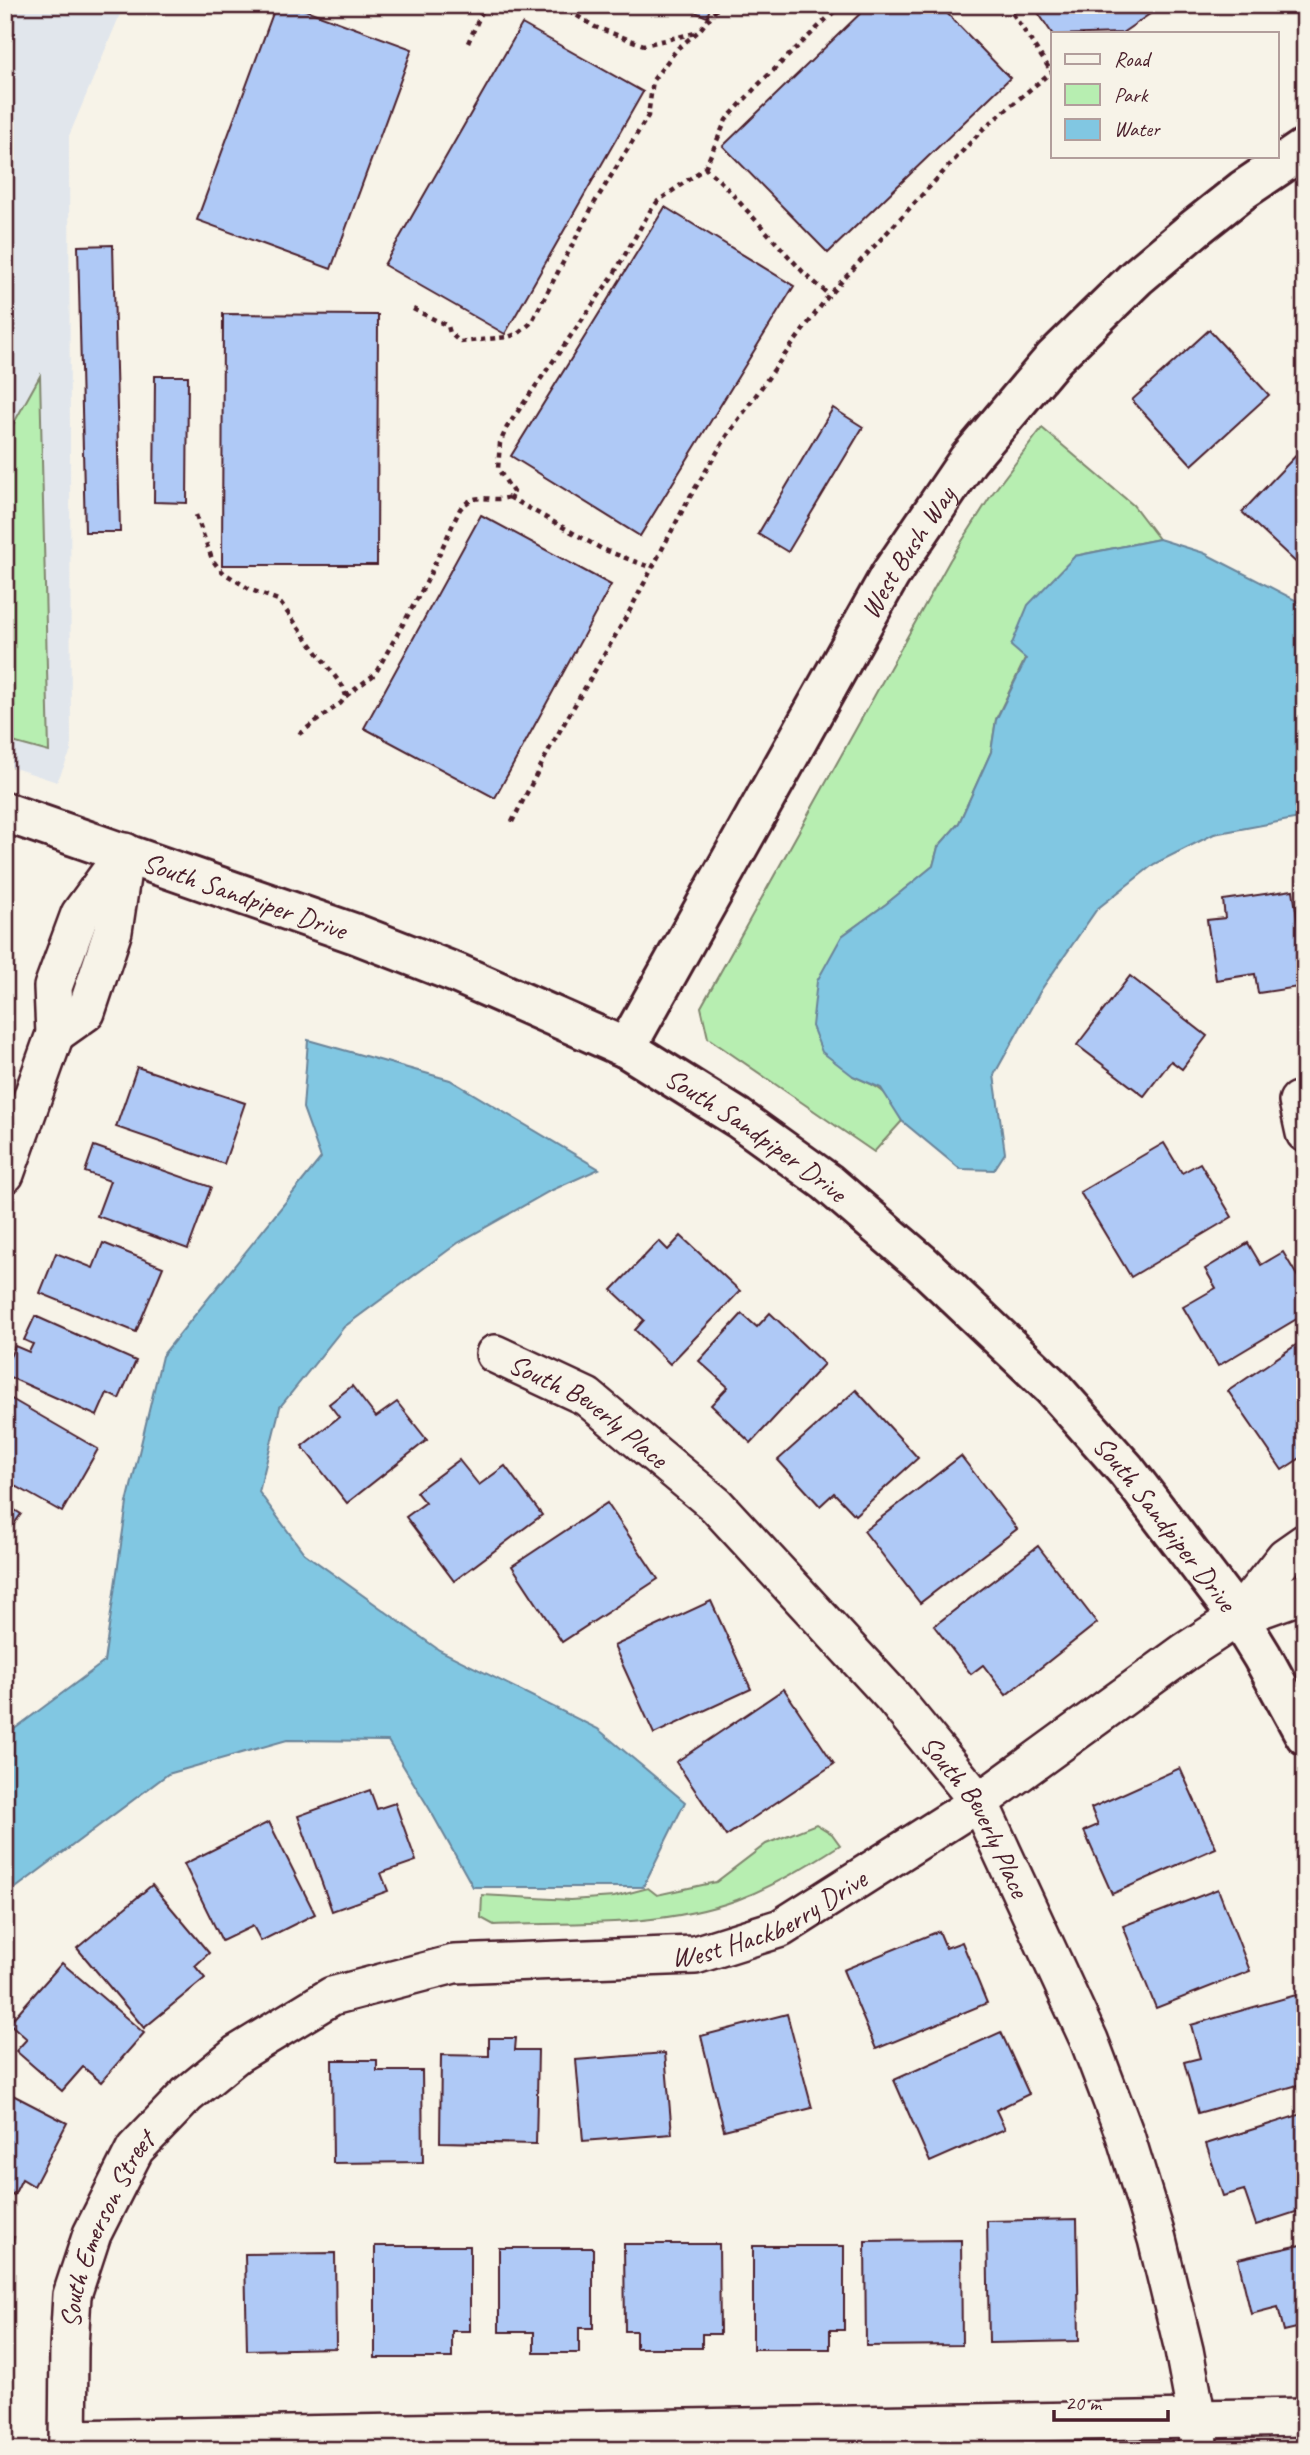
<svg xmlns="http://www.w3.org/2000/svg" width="1310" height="2455" font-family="Caveat,sans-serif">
<rect width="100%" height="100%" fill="#f7f3e8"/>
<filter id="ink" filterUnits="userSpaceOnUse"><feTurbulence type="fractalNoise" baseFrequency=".0143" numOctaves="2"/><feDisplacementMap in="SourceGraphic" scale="14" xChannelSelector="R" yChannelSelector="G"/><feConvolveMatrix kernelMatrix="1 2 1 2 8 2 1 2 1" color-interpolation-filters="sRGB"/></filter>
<g filter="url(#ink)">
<path fill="#e1e6ec" d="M5 5H124L69 136 71 751 57 782 5 765Z"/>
<g fill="#b7eeb1" stroke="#80866e" stroke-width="2">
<path d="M40 376 49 752 5 740V439Z"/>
<path d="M1042 428 1133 505 1159 539 1075 556 996 719 991 752 959 823 938 847 933 866 886 904 842 936 853 1076C883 1089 888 1091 902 1121L874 1152 708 1038 701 1007 950 560 992 494Z"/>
<path d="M816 1824 832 1834 840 1845C807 1866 774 1886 737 1900 660 1928 575 1922 494 1925L481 1918 482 1895 570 1900 614 1897 648 1888 657 1895 716 1882 766 1844Z"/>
</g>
<g fill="#81c7e2" stroke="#6b8499" stroke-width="2">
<path d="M1159 539 1204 553 1305 605V817L1214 834 1154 864 1097 909 1041 990 994 1075 1005 1153 994 1170 960 1169 902 1121 881 1088 853 1076 822 1052 812 1026 817 981 842 936 886 904 933 866 938 847 959 823 991 752 996 720 1026 659 1011 646 1028 605 1075 556Z"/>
<path d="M308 1040 450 1080 599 1169 548 1192 458 1243 344 1327 280 1407 259 1492 304 1553 439 1650 598 1729 685 1802 643 1887H473L429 1808 388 1741 287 1740 168 1774 5 1896V1736L104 1662 127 1503 162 1356 321 1158 303 1108Z"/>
</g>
<g fill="#afc9f6" stroke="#4a1f2b" stroke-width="2">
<path d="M276 5H292L412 49 331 269 197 220Z"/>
<path d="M678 5H711L707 17Z"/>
<path d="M869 5H939L1010 78 828 253 723 146Z"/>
<path d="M1033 5H1163L1122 33 1053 35Z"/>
<path d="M522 24 643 92 505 334 384 265Z"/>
<path d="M665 207 794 286 640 536 511 456Z"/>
<path d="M113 245 120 532H85L78 246Z"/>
<path d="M223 314 378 315 377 565H222Z"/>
<path d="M1209 330 1269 395 1192 465 1132 400Z"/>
<path d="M155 376H188L187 503 154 502Z"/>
<path d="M833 408 863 427 788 552 758 534Z"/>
<path d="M1305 446V571L1242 512Z"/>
<path d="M481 515 611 585 495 798 364 728Z"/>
<path d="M1293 890 1305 971V986L1258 993 1255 974 1216 980 1207 920 1225 918 1223 900Z"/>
<path d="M1130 976 1207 1036 1182 1069 1171 1061 1144 1096 1077 1045Z"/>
<path d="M137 1067 245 1103 224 1164 116 1127Z"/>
<path d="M1164 1143 1182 1173 1200 1163 1232 1217 1131 1277 1080 1192Z"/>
<path d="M94 1146 211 1187 188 1249 97 1216 110 1181 85 1172Z"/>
<path d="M681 1236 740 1291 670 1364 635 1330 644 1320 612 1290 659 1241 668 1250Z"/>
<path d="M103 1243 163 1267 136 1332 40 1293 56 1253 93 1268Z"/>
<path d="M1248 1243 1261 1265 1283 1252 1305 1289V1314L1218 1366 1183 1307 1216 1288 1205 1269Z"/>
<path d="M770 1313 824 1364 751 1443 711 1405 728 1387 699 1361 742 1314 757 1327Z"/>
<path d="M35 1316 136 1361 119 1399 107 1393 97 1416 5 1375V1367L15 1346 29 1352 33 1344 24 1340Z"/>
<path d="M1305 1339V1455L1282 1470 1228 1391Z"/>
<path d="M352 1386 376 1417 397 1402 427 1440 347 1503 302 1446 339 1417 329 1404Z"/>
<path d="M856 1390 918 1458 855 1515 834 1493 820 1506 778 1460Z"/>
<path d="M8 1397 98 1449 62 1512 5 1480V1401Z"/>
<path d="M961 1456 1017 1529 920 1603 864 1531Z"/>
<path d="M459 1460 479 1485 505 1466 542 1515 454 1581 406 1517 425 1503 416 1492Z"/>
<path d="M607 1503 658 1579 562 1642 512 1566Z"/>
<path d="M5 1504 21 1514 5 1537Z"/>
<path d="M1038 1546 1097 1623 1006 1695 983 1665 971 1674 934 1626Z"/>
<path d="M711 1601 751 1689 654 1734 614 1646Z"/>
<path d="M784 1689 834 1764 726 1836 676 1762Z"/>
<path d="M1180 1768 1216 1848 1112 1894 1084 1831 1098 1825 1091 1808Z"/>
<path d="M370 1790 377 1809 395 1803 416 1861 381 1873 388 1891 332 1911 298 1816Z"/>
<path d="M269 1822 315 1914 261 1941 253 1926 222 1941 184 1864Z"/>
<path d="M152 1885 209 1953 195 1966 205 1978 144 2028 77 1948Z"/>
<path d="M1218 1889 1250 1971 1156 2008 1123 1926Z"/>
<path d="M939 1931 946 1948 962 1942 987 2003 876 2049 843 1970Z"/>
<path d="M62 1963 144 2033 101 2082 83 2067 62 2091 16 2051 27 2039 9 2023Z"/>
<path d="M1296 1995 1305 2025V2083L1198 2113 1184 2062 1200 2058 1191 2025Z"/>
<path d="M787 2014 812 2108 724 2130 701 2036Z"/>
<path d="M1001 2032 1029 2094 996 2110 1005 2129 930 2162 894 2080Z"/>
<path d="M489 2038H516L515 2050H538L536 2144 440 2142 441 2055 489 2056Z"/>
<path d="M665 2053 672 2134 583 2141 576 2060Z"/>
<path d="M332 2060H377V2071H422L423 2162 333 2163Z"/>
<path d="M5 2091 67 2123 34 2186 22 2179 14 2195 5 2190Z"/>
<path d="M1305 2113V2209L1256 2225 1244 2190 1223 2196 1206 2144Z"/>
<path d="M1077 2219 1079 2341 989 2343 987 2221Z"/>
<path d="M5 2235 14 2237 5 2272Z"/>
<path d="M961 2240 962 2345 866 2346 865 2241Z"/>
<path d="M624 2244H719L720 2334H702V2348H636V2331H625Z"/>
<path d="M1305 2244V2326L1284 2331 1278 2307 1251 2314 1238 2259Z"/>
<path d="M375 2246H470V2331H452V2358H375Z"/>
<path d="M753 2246H844V2330H830V2349H753Z"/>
<path d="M499 2248H593V2328H579V2353H534V2332H499Z"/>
<path d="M335 2253 336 2348 247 2350 245 2254Z"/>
</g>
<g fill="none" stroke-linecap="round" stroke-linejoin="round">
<defs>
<g id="minor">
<path d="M55 1034 86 1012 113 931 124 857"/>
<path d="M1298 1101 1305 1133"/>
<path d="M5 1174 55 1034 53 987 80 914 125 852"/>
<path id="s1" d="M495 1354 587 1397 716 1505 893 1697 979 1802 1089 2040 1125 2135 1157 2239 1184 2350 1197 2419 1198 2450"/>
<path d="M1238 1616 1285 1557 1305 1543"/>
<path d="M68 2439 1305 2417"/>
<path id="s2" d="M68 2450 69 2347 72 2295 92 2234 135 2149 187 2095 237 2054 332 1996 454 1964 695 1955 781 1928 979 1802 1185 1652 1238 1617 1305 1593"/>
</g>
<g id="tertiary">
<path id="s3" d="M5 812 356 934 456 973 626 1048 738 1118 827 1182 921 1263 1053 1388 1126 1470 1238 1617 1262 1656 1305 1735"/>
<path id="s4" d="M626 1048 890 575 968 460 1054 358 1137 277 1194 229 1243 190 1305 148"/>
</g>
</defs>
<use href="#minor" stroke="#4a1f2b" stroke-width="42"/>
<use href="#tertiary" stroke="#4a1f2b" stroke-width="44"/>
<g stroke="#4a1f2b" stroke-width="4.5" stroke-dasharray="5 5" stroke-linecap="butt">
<path d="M560 5 595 27 644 45 695 33"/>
<path d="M1007 5 1053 74"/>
<path d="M468 43 485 5"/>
<path d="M705 168 726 120 757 86 841 5"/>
<path d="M413 309 448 326 450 333 460 342 508 337 519 333 531 323 595 202 648 116 653 80 678 48 699 31 720 5"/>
<path d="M509 497 602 549 652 568"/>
<path d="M196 515 212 559 217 566 224 573 251 590 278 600 343 687 346 696 341 703 299 734"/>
<path d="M346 696 375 674 426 583 460 509C478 489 490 504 509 497L513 492 498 469 500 443 507 427 614 274 650 211 658 201 705 168 721 182 803 272 829 295"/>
<path d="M512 822 551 746 629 612 688 500 727 436 778 364 829 295 934 182 983 129 1051 72"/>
</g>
<use href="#minor" stroke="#f7f3e8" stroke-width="37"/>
<use href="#tertiary" stroke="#f7f3e8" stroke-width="38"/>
</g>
</g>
<g text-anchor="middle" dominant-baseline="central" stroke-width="5" stroke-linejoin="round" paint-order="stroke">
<g font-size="28" fill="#4a1f2b" stroke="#f7f3e8">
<text stroke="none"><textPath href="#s4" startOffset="570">West Bush Way</textPath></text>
<text stroke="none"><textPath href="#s3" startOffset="254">South Sandpiper Drive</textPath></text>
<text stroke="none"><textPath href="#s3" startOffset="821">South Sandpiper Drive</textPath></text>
<text stroke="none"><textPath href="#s1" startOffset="110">South Beverly Place</textPath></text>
<text stroke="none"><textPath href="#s3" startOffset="1388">South Sandpiper Drive</textPath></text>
<text stroke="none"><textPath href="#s1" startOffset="677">South Beverly Place</textPath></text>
<text stroke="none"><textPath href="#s2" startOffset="1015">West Hackberry Drive</textPath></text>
<text stroke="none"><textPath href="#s2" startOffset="228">South Emerson Street</textPath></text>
</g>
</g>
<rect width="1310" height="2455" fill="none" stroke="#f7f3e8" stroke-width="28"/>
<rect x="14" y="14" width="1282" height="2427" fill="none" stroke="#4a1f2b" stroke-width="2.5" filter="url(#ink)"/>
<rect x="1051" y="32" width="228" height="126" fill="#f7f3e8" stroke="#b29e9c" stroke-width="2"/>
<rect x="1065" y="54" width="35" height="10" fill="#f7f3e8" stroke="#b29e9c" stroke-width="2"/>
<text x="1114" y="66" font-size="21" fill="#4a1f2b">Road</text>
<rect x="1065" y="84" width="35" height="21" fill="#b7eeb1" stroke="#b29e9c" stroke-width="2"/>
<text x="1114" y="102" font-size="21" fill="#4a1f2b">Park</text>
<rect x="1065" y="119" width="35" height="21" fill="#81c7e2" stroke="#b29e9c" stroke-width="2"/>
<text x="1114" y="136" font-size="21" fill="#4a1f2b">Water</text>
<path d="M1054 2410v10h114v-10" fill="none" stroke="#4a1f2b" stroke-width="3.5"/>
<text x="1065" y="2410" font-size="21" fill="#4a1f2b" stroke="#f7f3e8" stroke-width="5" paint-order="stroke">20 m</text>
</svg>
